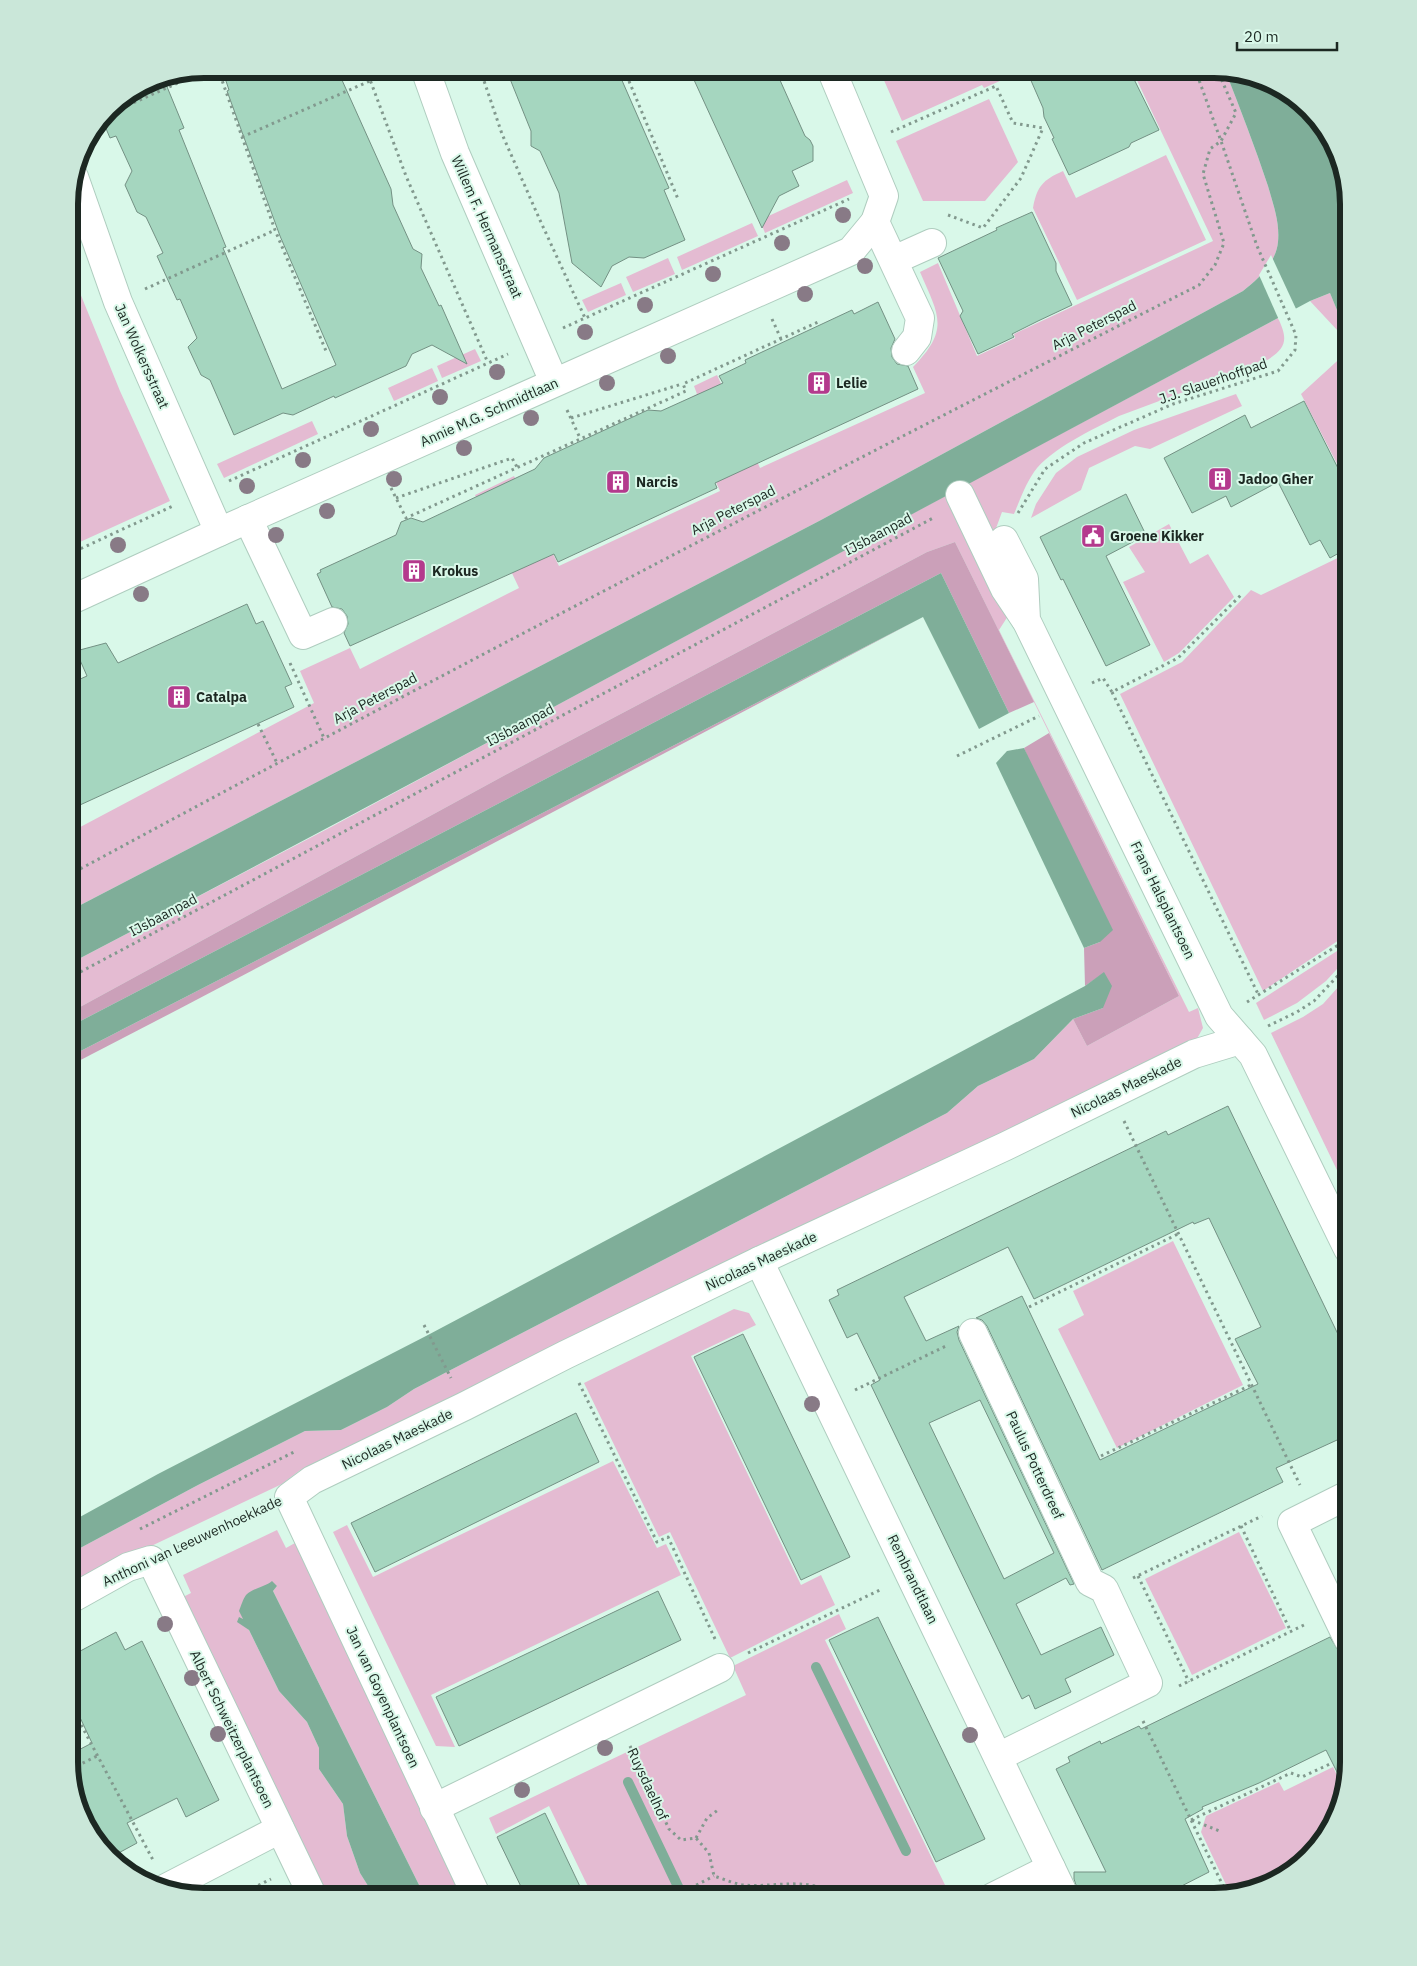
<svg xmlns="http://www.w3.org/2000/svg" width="1417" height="1966" font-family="'IBM Plex Sans',sans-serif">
<rect width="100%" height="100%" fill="#d9f8e9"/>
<g fill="#e4bbd2">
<path d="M879 69H1027L984 88 982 85 902 121Z"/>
<path d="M1138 69 1225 70C1240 108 1255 147 1268 186 1273 204 1280 222 1278 242 1276 263 1258 279 1243 291L821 520 69 911V833L314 703 300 671 350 648 360 669 519 588 475 495 514 476 559 566 720 491 680 403 697 394 694 386 717 375 760 468 925 393 913 367C950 329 939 316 920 272L938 263 977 356 1015 338 1014 334 1213 241 1134 74Z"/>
<path d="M989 99 1018 162 985 201H923L896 141Z"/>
<path d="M1166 155 1206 240 1077 300 1033 208C1037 186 1043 180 1063 171L1076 198Z"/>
<path d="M847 180 853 193 765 233 760 220Z"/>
<path d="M752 223 758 236 682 270 677 257Z"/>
<path d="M668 258 675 274 633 292 626 277Z"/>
<path d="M69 266 120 391 170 501 69 547Z"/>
<path d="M621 283 626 295 588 312 582 300Z"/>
<path d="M1330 293 1348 337V485L1301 394 1347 352 1338 331 1310 301Z"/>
<path d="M1278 318C1289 341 1286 349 1264 362L1119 416C1094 429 1050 449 1034 472 1025 485 1020 500 1014 514L1002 512 992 539 965 485Z"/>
<path d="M475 349 481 361 442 378 437 366Z"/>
<path d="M432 368 438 381 394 401 388 388Z"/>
<path d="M1236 394 1242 406 1150 449 1135 446 1089 468 1081 490 1031 518 1036 504 1056 473 1077 457 1134 430Z"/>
<path d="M312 421 318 434 224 478 217 464Z"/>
<path d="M947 495 1008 616 999 630 1189 1012 1198 1008 1203 1028 1195 1042 299 1471 282 1484 69 1585V1554L198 1485 305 1431 341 1430 387 1407 414 1389 947 1113 978 1086 1034 1059 1073 1019 1087 1046 1179 996 955 542 927 552 507 774 69 1013V964L331 827Z"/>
<path d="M1169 524 1190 564 1208 554 1234 597 1179 653 1164 662 1123 582 1145 572 1129 547Z"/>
<path d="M1348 553V626L1343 635 1340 679 1348 716V934L1263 991 1120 694 1182 662 1251 590 1261 595Z"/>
<path d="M1348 944V957L1326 981 1297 1003 1264 1020 1256 1003Z"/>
<path d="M1348 976V1193L1271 1033 1303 1017 1323 1004Z"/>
<path d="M1173 1241 1243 1385 1117 1448 1058 1329 1084 1315 1073 1291Z"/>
<path d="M734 1309 749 1313 756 1325 691 1356 801 1585 821 1575 835 1605 730 1658 670 1532 659 1537 584 1383Z"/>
<path d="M613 1461 657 1548 666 1544 681 1575 431 1695 455 1747 436 1746 333 1532 347 1525 373 1577Z"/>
<path d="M277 1530 286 1548 295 1543 465 1897H425L273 1591 277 1586 260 1587 244 1620 279 1691 307 1722 319 1748V1769L343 1804 347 1836 360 1873 375 1897H325L181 1598 191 1593 183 1575Z"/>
<path d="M1239 1532 1286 1628 1192 1675 1145 1579Z"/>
<path d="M839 1614 846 1629 825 1640 945 1885 920 1897H593L549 1806 496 1834 489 1818 746 1695 733 1666Z"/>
<path d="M1333 1767 1342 1786 1330 1830 1281 1879 1230 1893 1201 1832 1206 1816 1279 1782 1284 1791Z"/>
</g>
<g fill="#cba0b9">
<path d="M955 542 1034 702 1009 713 941 573 69 1027V1013L507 774 927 552Z"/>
<path d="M923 617 179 1009 69 1066V1057Z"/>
<path d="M1049 733 1179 996 1087 1046 1073 1019 1103 1008 1104 973 1085 986 1084 948 1100 942 1024 748Z"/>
</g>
<g fill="#7fae99">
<path d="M1225 70 1281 87 1330 136 1348 204V337L1330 293 1310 301C896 521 485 747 69 964V911L821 520 1243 291C1258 279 1276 263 1278 242 1280 222 1273 204 1268 186 1255 147 1240 108 1225 70Z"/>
<path d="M941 573 1009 713 979 729 923 617 69 1057V1027Z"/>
<path d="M1024 748 1113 930 1100 942 1084 948 996 763 1007 751Z"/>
<path d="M1104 972 1112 986 1103 1008 1073 1019 1034 1059 978 1086 947 1113 414 1389 387 1407 341 1430 305 1431 198 1485 69 1554V1523L158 1474 426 1336 1085 986Z"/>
<path d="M272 1581 277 1586 273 1591 425 1897H375L360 1873 347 1836 343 1804 319 1769V1748L307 1722 279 1691 249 1630 237 1622 239 1617 243 1619 239 1611C241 1606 243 1599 246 1595 253 1588 265 1587 272 1581Z"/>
</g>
<path fill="#d9f8e9" d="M1271 255 1297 311 1279 320 1259 275Z"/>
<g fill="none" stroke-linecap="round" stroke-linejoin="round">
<g stroke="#7fae99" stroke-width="10">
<path d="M816 1667 906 1851"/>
<path d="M628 1782 683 1897"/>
</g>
</g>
<g fill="#a5d6bf" stroke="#749184" fill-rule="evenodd">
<path d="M222 69H337L391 189 393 205 413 249 422 254 421 268 439 306 441 305 467 364 432 345 412 354 406 366 335 398 334 396 293 415 283 413 234 435 210 380 201 375 188 347 197 338 180 299 177 300 157 256 163 253 146 217 137 212 125 185 132 171 116 136 110 138 102 119 115 102 152 79 163 77 184 128 179 130 226 247 223 248 282 389 336 365 280 236 227 91 229 90Z"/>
<path d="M506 69H617L669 188 664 190 685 240 644 258 629 257 612 266 601 287 572 263 559 193 540 151 531 146V131Z"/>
<path d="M689 69H775L805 136 810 140 813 146V161L792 171 799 186 779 196 762 228Z"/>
<path d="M1045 69H1129L1159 130 1131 143 1129 147 1069 175 1052 139 1054 138 1044 117 1043 108 1029 76Z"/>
<path d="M1032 212 1056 263V271L1072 305 1038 321 1012 334 1014 337 978 354 960 316 963 311 938 258 997 230 996 228Z"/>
<path d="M878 302 895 339 891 348 892 357 897 364 908 366 918 389 715 483 717 488 558 562 554 554 350 646 344 633 348 624 347 616 342 609 332 607 317 574 321 572 320 570 396 535 401 522 411 518 423 522 535 469 544 458 648 410 661 411 723 383 719 376 746 363 745 360 852 310 854 314Z"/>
<path d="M1304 401 1348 488V548L1330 558 1320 540 1310 545 1278 482 1231 507 1226 496 1192 513 1164 458 1245 415 1251 428Z"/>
<path d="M1126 494 1146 535 1106 556 1150 645 1106 666 1063 579 1061 580 1040 537Z"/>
<path d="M247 604 256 624 263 621 292 684 285 687 294 707 69 810V684L87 676 76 651 106 643 118 663Z"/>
<path d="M1228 1106 1348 1355V1435L1276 1468 1283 1482 1102 1570 987 1326 982 1320 976 1318 1022 1296 1100 1460 1258 1384 1235 1339 1261 1327 1209 1218 1194 1224 1193 1222 1034 1299 1008 1247 904 1297 926 1341 959 1326 957 1332 959 1340 1074 1584 1070 1585 1066 1578 1016 1604 1041 1655 1101 1627 1114 1655 1065 1679 1071 1692 1035 1709 1029 1695 1022 1699 871 1385 880 1380 857 1333 847 1338 829 1300 839 1295 837 1290 1166 1131 1168 1135ZM980 1400 1054 1553 1004 1579 929 1423Z"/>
<path d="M743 1334 850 1557 801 1580 694 1357Z"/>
<path d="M576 1413 599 1462 375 1572 351 1523Z"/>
<path d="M658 1591 681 1640 459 1746 436 1697Z"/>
<path d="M878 1617 985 1839 936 1862 829 1640Z"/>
<path d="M116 1632 125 1650 142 1641 219 1800 186 1817 177 1798 127 1823 137 1843 113 1856 87 1830 69 1762V1755L92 1743 69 1694V1657Z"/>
<path d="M1330 1637 1339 1652 1348 1657V1763L1343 1784 1326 1750 1259 1783 1202 1807 1203 1809 1185 1819 1209 1872 1160 1897H1080L1074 1879V1872H1106L1056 1769 1070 1762 1068 1757 1100 1741 1101 1744 1139 1726 1141 1729Z"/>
<path d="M545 1813 585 1897H526L497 1837Z"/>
</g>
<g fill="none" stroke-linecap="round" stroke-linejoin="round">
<defs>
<g id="minor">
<path d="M425 69 455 153 554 382"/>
<path d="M74 177 118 302 219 532"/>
<path d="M875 222 920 318 917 337 906 351"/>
<path d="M894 260 932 243"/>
<path d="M960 495 1005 589 1025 619"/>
<path d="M248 519 303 635 333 622"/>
<path d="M1004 540 1024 579 1026 620 1219 1016 1253 1055 1348 1249"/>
<path d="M69 601 219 532 851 251 875 222 884 196 831 69"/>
<path d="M759 1261 1065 1897"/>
<path d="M973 1333 1090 1582 1104 1589 1148 1683 998 1757"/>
<path d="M69 1600 128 1567 151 1560 313 1897"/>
<path d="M1348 1639 1292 1523 1348 1495"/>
<path d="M434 1808 720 1668"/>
<path d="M166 1888 280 1829"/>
<path d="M477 1897 289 1497 312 1480 465 1406 565 1355 759 1261 1006 1146 1194 1054 1240 1040"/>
<path d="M993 1897 1051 1868"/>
</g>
</defs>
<use href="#minor" stroke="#afcdbf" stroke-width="30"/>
<g stroke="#82998e" stroke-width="3" stroke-dasharray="2.5 4" stroke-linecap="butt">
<path d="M218 69 275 230 326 351"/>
<path d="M366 69 406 176 488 363"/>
<path d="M480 69 502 134 539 218 585 318"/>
<path d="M624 69 678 199"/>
<path d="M104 116 209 69"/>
<path d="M891 132 996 86 1013 123 1043 128 1021 178 983 228 948 215"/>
<path d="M242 137 395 70"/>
<path d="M145 289 275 230"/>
<path d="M772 319 781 339"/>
<path d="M563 328 849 199"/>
<path d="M567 410 580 438"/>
<path d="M571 418 682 384"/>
<path d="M229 481 508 354"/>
<path d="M391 488 406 518 686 391 683 384 818 322"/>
<path d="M396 498 512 458 517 467"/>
<path d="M1018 513 1045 469 1084 443 1173 404 1278 371 1295 350 1296 335 1257 246 1221 141 1195 69"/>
<path d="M69 554 173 506"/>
<path d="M290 663 324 738"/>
<path d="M1092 683 1103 678 1112 692 1178 658 1243 593"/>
<path d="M1112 692 1259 996"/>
<path d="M1348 700 1343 680 1348 642"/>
<path d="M258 724 277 763"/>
<path d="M957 756 1039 716"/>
<path d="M69 875C443 673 820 477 1199 285L1215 265 1224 243 1203 174 1210 149 1221 141 1236 113 1217 69"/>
<path d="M69 978 935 517"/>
<path d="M1247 1002 1348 939"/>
<path d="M1268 1026 1297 1012 1314 1001 1348 965"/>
<path d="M1124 1121 1300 1485"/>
<path d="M1029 1307 1178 1234"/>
<path d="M424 1325 451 1378"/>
<path d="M579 1383 657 1542 668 1537 715 1639"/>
<path d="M855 1390 946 1346"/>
<path d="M1101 1456 1251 1385"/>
<path d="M1241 1526 1291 1632"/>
<path d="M140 1529 296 1451"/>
<path d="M178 1547 260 1507"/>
<path d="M1138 1576 1189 1682"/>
<path d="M1133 1578 1262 1516"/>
<path d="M748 1653 882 1589"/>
<path d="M1179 1686 1306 1624"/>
<path d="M69 1702 153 1860"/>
<path d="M1143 1721 1227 1894"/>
<path d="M630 1746 669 1829 681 1840 696 1838 709 1853 714 1876C724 1879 734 1884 744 1885 775 1888 811 1875 838 1897"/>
<path d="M71 1769 97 1756"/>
<path d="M1191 1820 1291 1773 1302 1777 1330 1764"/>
<path d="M1192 1820 1222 1832"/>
<path d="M696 1838 707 1818 718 1810"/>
<path d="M235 1897 271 1879"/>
<path d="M673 1897 714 1876"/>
</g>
<use href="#minor" stroke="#fff" stroke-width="28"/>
</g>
<g fill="#887a86">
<circle cx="843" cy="215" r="8"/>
<circle cx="782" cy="243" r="8"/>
<circle cx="865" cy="266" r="8"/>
<circle cx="713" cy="274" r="8"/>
<circle cx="805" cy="294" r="8"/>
<circle cx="645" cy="305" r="8"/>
<circle cx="585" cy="332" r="8"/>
<circle cx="668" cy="356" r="8"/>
<circle cx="497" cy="372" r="8"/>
<circle cx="607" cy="383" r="8"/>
<circle cx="440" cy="397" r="8"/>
<circle cx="531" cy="418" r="8"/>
<circle cx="371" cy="429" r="8"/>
<circle cx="464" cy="448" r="8"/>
<circle cx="303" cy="460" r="8"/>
<circle cx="394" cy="479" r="8"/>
<circle cx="247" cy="486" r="8"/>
<circle cx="327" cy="511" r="8"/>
<circle cx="276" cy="535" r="8"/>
<circle cx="118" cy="545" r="8"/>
<circle cx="141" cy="594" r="8"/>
<circle cx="812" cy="1404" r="8"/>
<circle cx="165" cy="1624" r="8"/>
<circle cx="192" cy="1678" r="8"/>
<circle cx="218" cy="1734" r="8"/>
<circle cx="970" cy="1735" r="8"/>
<circle cx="605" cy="1748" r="8"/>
<circle cx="522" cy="1790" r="8"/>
</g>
<defs>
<symbol id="building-square" viewBox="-11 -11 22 22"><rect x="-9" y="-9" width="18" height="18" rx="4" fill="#b43a8d" stroke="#d9f8e9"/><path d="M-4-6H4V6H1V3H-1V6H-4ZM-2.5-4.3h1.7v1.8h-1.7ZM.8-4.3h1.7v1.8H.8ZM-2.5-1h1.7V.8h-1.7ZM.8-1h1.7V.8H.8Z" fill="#fff"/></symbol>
<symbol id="civic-square" viewBox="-11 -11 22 22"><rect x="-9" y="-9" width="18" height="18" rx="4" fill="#b43a8d" stroke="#d9f8e9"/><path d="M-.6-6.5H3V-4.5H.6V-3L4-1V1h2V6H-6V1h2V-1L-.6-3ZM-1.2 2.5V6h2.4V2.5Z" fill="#fff"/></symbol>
</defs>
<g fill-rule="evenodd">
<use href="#building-square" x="805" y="369" width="28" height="28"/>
<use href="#building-square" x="1206" y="465" width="28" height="28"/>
<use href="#building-square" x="604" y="468" width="28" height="28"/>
<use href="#civic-square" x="1079" y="522" width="28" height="28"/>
<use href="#building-square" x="400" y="557" width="28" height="28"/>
<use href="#building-square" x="165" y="683" width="28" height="28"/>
</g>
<g text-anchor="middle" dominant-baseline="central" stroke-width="4" stroke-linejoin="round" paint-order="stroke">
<g font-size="14" fill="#1c2822" stroke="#d9f8e9">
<text transform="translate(487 227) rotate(66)">Willem F. Hermansstraat</text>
<text transform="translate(1094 325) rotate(-27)">Arja Peterspad</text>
<text transform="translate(142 356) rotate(66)">Jan Wolkersstraat</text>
<text transform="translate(1213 381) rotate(-19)">J.J. Slauerhoffpad</text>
<text transform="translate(489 412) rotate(-24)">Annie M.G. Schmidtlaan</text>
<text transform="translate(733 510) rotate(-27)">Arja Peterspad</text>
<text transform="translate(878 534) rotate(-28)">IJsbaanpad</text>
<text transform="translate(375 698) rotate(-28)">Arja Peterspad</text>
<text transform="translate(520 725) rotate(-28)">IJsbaanpad</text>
<text transform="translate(1163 900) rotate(64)">Frans Halsplantsoen</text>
<text transform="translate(163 915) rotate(-28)">IJsbaanpad</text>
<text transform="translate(1126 1087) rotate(-26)">Nicolaas Maeskade</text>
<text transform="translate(761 1261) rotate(-25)">Nicolaas Maeskade</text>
<text transform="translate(397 1439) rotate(-26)">Nicolaas Maeskade</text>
<text transform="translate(1035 1465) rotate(65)">Paulus Potterdreef</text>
<text transform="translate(192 1541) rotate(-25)">Anthoni van Leeuwenhoekkade</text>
<text transform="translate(913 1579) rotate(64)">Rembrandtlaan</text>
<text transform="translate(383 1697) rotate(65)">Jan van Goyenplantsoen</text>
<text transform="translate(232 1729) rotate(64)">Albert Schweitzerplantsoen</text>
<text transform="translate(648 1784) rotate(65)">Ruysdaelhof</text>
</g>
<g font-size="14" font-weight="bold" fill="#1c2822" stroke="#d9f8e9" text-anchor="start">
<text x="836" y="383">Lelie</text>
<text x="1238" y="479">Jadoo Gher</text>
<text x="636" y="482">Narcis</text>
<text x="1110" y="536">Groene Kikker</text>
<text x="432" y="571">Krokus</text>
<text x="196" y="697">Catalpa</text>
</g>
</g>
<path d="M0 0H1417V1966H0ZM204 78H1214A126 126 0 0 1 1340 204V1762A126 126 0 0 1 1214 1888H204A126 126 0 0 1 78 1762V204A126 126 0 0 1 204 78Z" fill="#cae7d9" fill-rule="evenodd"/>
<path fill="none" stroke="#1c2822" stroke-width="6" d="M204 78H1214A126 126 0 0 1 1340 204V1762A126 126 0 0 1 1214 1888H204A126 126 0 0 1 78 1762V204A126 126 0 0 1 204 78Z"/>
<path d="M1237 42v8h100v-8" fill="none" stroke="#1c2822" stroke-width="2.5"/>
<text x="1244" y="42" font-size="15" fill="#1c2822" stroke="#d9f8e9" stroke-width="4" paint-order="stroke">20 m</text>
</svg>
